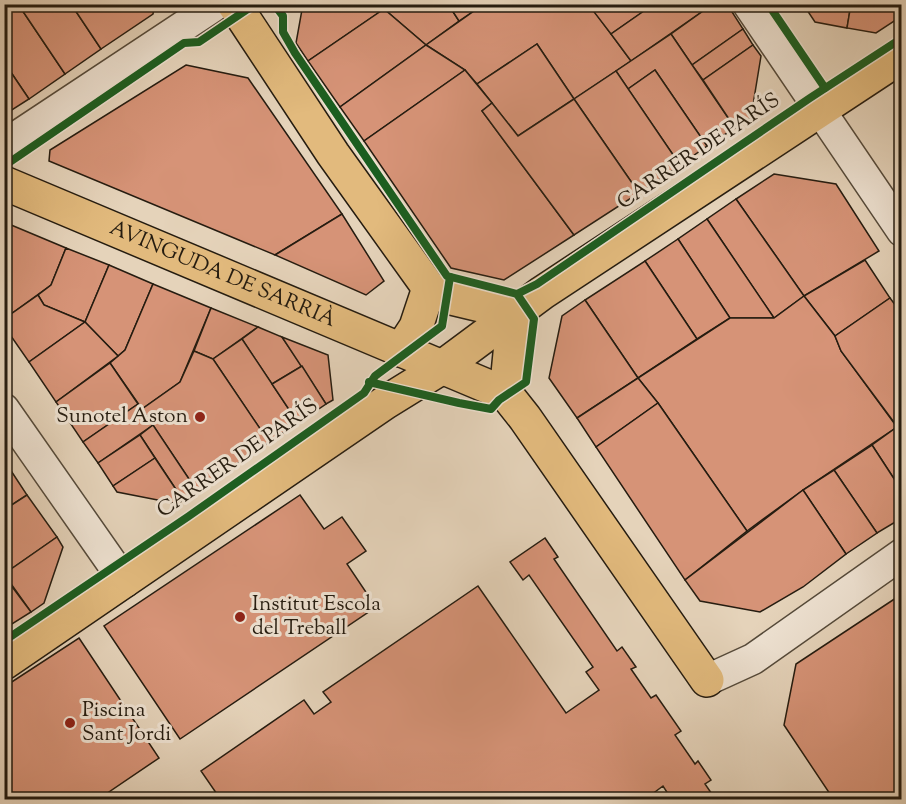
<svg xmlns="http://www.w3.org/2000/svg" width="906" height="804" font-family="'Sorts Mill Goudy',serif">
<rect width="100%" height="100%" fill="#e5d3ba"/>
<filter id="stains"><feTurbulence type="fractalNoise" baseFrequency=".00333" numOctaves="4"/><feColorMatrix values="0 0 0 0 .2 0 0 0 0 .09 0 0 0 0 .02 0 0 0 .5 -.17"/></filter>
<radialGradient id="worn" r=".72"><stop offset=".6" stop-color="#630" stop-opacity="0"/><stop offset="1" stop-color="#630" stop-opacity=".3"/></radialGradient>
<g fill="#d69377" stroke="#251c10" stroke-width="1.5">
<path d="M4 4H18L65 74 29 99 4 62Z"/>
<path d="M18 4H71L101 49 65 74Z"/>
<path d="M71 4H155L153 14 101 49Z"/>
<path d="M303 4H372L384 9 308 61 296 43Z"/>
<path d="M372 4H448L459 21 426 45 384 9Z"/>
<path d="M448 4H484L459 21Z"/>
<path d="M484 4H589L631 61 574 99 537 44 477 84 465 70 426 45Z"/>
<path d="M596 4H654L611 34 591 8Z"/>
<path d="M654 4H713L631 61 611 34Z"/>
<path d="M713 4H727L743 29 692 65 671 34Z"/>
<path d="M803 4H851L847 28 815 22Z"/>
<path d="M851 4H900L902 16 876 33 847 28Z"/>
<path d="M384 9 426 45 340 107 308 61Z"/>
<path d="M743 29 753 45 703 80 692 65Z"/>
<path d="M671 34 735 128 707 146 655 70 628 89 616 71Z"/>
<path d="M537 44 574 99 518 136 477 84Z"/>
<path d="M426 45 465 70 364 141 340 107Z"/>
<path d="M753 45 761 56 751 117 735 128 703 80Z"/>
<path d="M4 62 29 99 4 115Z"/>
<path d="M186 65 248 78 342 214 275 255 49 161 50 150Z"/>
<path d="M465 70 492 103 482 111 574 235 504 280 451 268 364 141Z"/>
<path d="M655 70 707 146 680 165 628 89Z"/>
<path d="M616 71 680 165 639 193 574 99Z"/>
<path d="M574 99 639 193 574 235 482 111 492 103 518 136Z"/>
<path d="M774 174 836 184 879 251 804 296 736 199Z"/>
<path d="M736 199 804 296 774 318 707 219Z"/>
<path d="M342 214 384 281 366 295 275 255Z"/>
<path d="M707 219 774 318H730L678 239Z"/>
<path d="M4 222 66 248 51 285 4 319Z"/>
<path d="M678 239 730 318 697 339 645 261Z"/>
<path d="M66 248 109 265 85 322 44 305 38 295 51 285Z"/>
<path d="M865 260 890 298 835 336 804 296Z"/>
<path d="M645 261 697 339 638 378 585 300Z"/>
<path d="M109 265 153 284 125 350 118 356 85 322Z"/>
<path d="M153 284 211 308 180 382 142 409 110 363 125 350Z"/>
<path d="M38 295 44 305 85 322 29 362 4 326V319Z"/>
<path d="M804 296 835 336 841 351 897 427 803 490 747 531 658 403 638 378 730 318H774Z"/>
<path d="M890 298 902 314V433L841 351 835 336Z"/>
<path d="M585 300 638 378 577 418 549 378 562 316Z"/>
<path d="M211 308 258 327 213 359 194 351Z"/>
<path d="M85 322 118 356 56 402 29 362Z"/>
<path d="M258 327 282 337 302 366 272 384 242 339Z"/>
<path d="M282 337 328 355 333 400 326 404Z"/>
<path d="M242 339 298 423 269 442 213 359Z"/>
<path d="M194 351 213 359 269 442 197 491 142 409 180 382Z"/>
<path d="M110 363 138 404 83 442 56 402Z"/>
<path d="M302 366 326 404 298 423 272 384Z"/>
<path d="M638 378 658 403 596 447 577 418Z"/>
<path d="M658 403 747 531 685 580 596 447Z"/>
<path d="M138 404 153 425 98 463 83 442Z"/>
<path d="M153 425 197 491 183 500 140 435Z"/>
<path d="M897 427 902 433V487L900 488 872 445Z"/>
<path d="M140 435 155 458 113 486 98 463Z"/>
<path d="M872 445 902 491V518L877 533 834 470Z"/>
<path d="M155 458 183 500 178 504 117 492 113 486Z"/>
<path d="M4 460 27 495 4 510Z"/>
<path d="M834 470 877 533 846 554 803 490Z"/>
<path d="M803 490 846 554 803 587 760 612 700 601 685 580Z"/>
<path d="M27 495 57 537 4 574V510Z"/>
<path d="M300 495 324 529 342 517 366 551 347 564 376 607 180 739 104 626Z"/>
<path d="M57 537 63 547 44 603 31 612 4 574Z"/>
<path d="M545 538 558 557 554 559 617 651 622 647 636 667 631 669 651 698 656 695 681 731 675 735 695 764 698 761 711 780 705 784 716 800H672L663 786 644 800H221L201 771 304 700 314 714 331 702 323 692 478 586 566 713 599 690 586 672 593 667 529 575 523 580 510 562Z"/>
<path d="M4 576 31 612 4 629Z"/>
<path d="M902 594V800H834L784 725 796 664Z"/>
<path d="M79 638 159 758 97 800H4V687Z"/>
</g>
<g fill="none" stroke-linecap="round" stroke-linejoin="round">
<defs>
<g id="minor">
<path d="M748 4 902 231"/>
<path d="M4 145 217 4"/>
<path d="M4 409 125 582"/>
<path d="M707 680 753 659 902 554"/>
</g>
<g id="major">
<path d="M234 4 333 154 429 288 447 297 514 313"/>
<path id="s1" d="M4 183 506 394 525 418 707 680"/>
<path d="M401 350 416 327 429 288"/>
<path d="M506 394 514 313"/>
<path d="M4 663 386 402 441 368 542 293 902 56"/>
</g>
</defs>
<use href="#minor" stroke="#554a3a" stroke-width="33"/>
<use href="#major" stroke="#251c10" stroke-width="36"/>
<use href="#minor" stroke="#eee2d2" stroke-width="30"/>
<use href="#major" stroke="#e2ba7d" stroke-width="33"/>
<defs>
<g id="cycleway">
<path d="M274 4 283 16V32L295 53 447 276 517 294 534 319 526 382 499 400 491 409 459 403 369 382"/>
<path d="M768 4 825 88"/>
<path d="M4 166 184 43 199 42 255 4"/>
<path d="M517 294 537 284 810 98 902 38"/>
<path d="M4 641 189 516 364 393 375 376 442 326 450 277"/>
</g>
</defs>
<use href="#cycleway" stroke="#eee2d2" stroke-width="11"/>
<use href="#cycleway" stroke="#1b5e20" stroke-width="8"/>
</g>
<g fill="#8f2418" stroke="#eee2d2" stroke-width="2">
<circle cx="200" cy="417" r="6"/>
<circle cx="240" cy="617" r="6"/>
<circle cx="70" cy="723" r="6"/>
</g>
<g text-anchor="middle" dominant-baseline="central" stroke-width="6" stroke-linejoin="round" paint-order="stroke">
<g font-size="21" fill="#251c10" stroke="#eee2d2">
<text transform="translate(699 152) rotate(-34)">CARRER DE PARÍS</text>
<text stroke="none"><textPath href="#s1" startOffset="237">AVINGUDA DE SARRIÀ</textPath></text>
<text transform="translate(238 459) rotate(-35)">CARRER DE PARÍS</text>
</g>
<g font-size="21" fill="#251c10" stroke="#eee2d2" text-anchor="start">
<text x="188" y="417" text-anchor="end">Sunotel Aston</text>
<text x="252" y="605">Institut Escola<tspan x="252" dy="24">del Treball</tspan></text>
<text x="82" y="711">Piscina<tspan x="82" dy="24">Sant Jordi</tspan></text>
</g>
</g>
<rect width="906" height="804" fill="none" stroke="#e5d3ba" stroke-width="24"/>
<rect x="6" y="6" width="894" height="792" fill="none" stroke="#251c10" stroke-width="3"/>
<rect x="12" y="12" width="882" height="780" fill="none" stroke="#251c10" stroke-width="1.5"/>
<rect width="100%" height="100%" filter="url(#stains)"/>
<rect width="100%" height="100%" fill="url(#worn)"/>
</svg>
